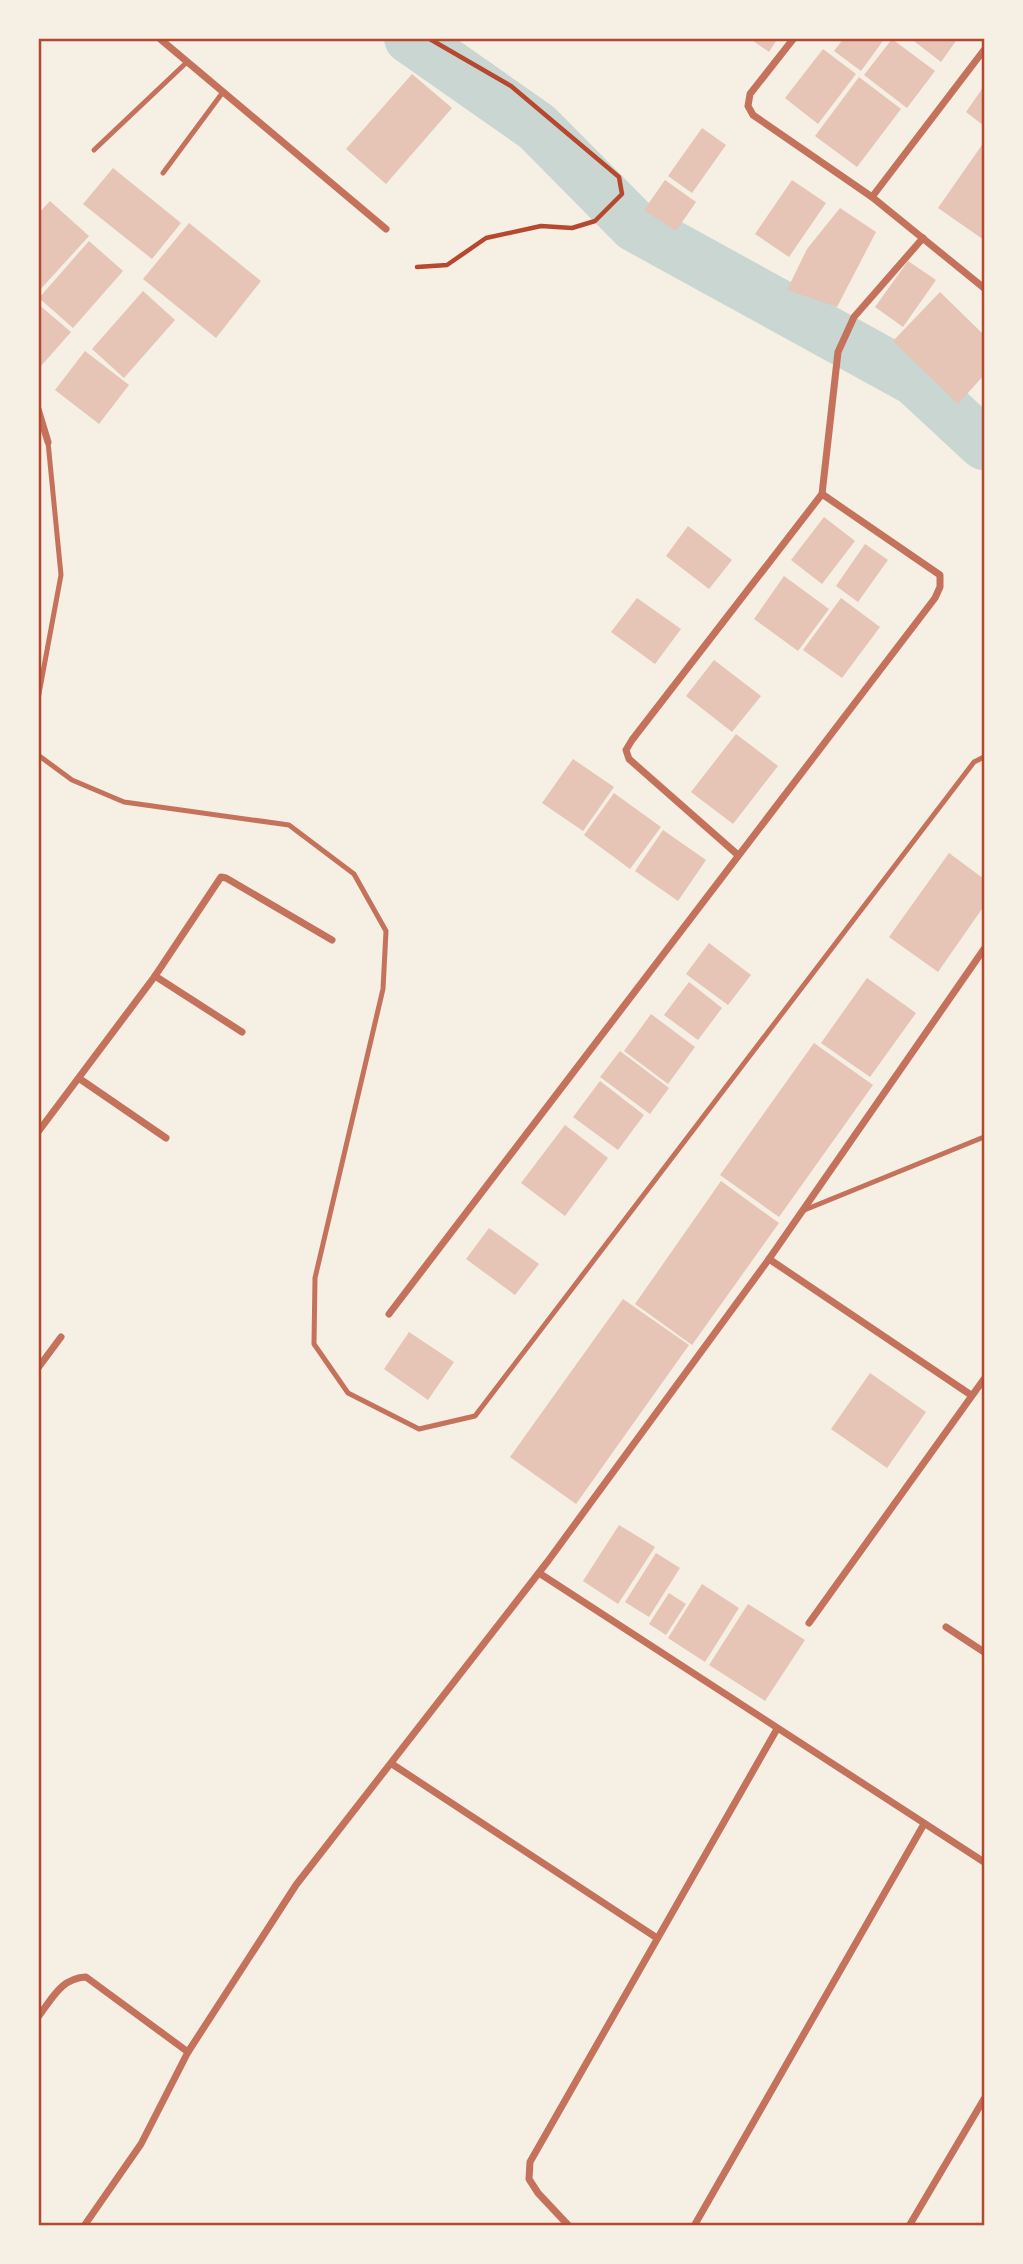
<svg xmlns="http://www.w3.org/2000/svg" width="1023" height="2264" font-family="'PT Sans',sans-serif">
<rect width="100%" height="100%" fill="#f6efe4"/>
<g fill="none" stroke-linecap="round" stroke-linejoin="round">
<path stroke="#c9d6d2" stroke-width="52" d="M410 38 537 127 635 226 915 380 984 444"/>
</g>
<g fill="#e6c5b7">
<path d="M749 38H778L769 52Z"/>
<path d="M844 38H885L861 71 834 51Z"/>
<path d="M910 38H958L941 62Z"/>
<path d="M892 39 935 71 907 108 864 75Z"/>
<path d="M823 49 856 74 818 124 785 98Z"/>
<path d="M412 74 452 108 386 184 346 149Z"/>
<path d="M859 77 901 109 857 167 815 136Z"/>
<path d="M984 86V126L966 112Z"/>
<path d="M702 128 726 145 692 193 668 176Z"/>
<path d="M984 142V240L938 208Z"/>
<path d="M113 168 181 223 152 259 83 204Z"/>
<path d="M665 180 696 202 676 231 644 210Z"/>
<path d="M792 180 826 203 789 257 755 234Z"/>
<path d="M50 201 89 236 38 292V214Z"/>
<path d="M840 208 876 232 837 307 787 290 807 249Z"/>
<path d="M189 223 261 281 216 338 143 279Z"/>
<path d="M89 241 123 271 73 328 39 298Z"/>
<path d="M908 261 936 280 903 327 875 307Z"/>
<path d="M143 291 175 320 124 378 92 349Z"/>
<path d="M940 292 984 335V375L958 404 893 341Z"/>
<path d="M38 304 71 332 41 366 38 363Z"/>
<path d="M85 351 129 385 99 424 55 390Z"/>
<path d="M824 517 855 541 822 584 791 560Z"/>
<path d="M688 526 732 560 709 589 666 556Z"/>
<path d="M865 544 888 560 858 602 836 586Z"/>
<path d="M784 576 829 609 798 651 754 619Z"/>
<path d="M637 598 681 629 655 664 611 632Z"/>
<path d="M841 598 880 627 842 678 803 650Z"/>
<path d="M714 660 761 696 732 732 686 696Z"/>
<path d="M736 734 778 766 733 824 691 792Z"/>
<path d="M573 759 614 787 583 831 542 803Z"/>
<path d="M614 793 661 827 630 869 584 835Z"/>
<path d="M663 830 706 860 678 901 635 871Z"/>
<path d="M949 853 984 879V906L938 972 889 937Z"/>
<path d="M709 943 751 975 728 1005 686 974Z"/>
<path d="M867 978 916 1013 870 1077 821 1043Z"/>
<path d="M689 982 722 1008 698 1040 664 1015Z"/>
<path d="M651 1014 695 1047 668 1084 624 1051Z"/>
<path d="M814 1043 873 1085 779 1217 720 1175Z"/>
<path d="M620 1051 669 1088 650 1114 600 1077Z"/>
<path d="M600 1081 644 1115 618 1150 573 1117Z"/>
<path d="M565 1125 608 1158 565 1216 521 1183Z"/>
<path d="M721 1181 779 1223 692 1345 635 1304Z"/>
<path d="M489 1228 539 1264 515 1295 466 1259Z"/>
<path d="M623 1299 689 1345 576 1504 510 1457Z"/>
<path d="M409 1332 454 1362 428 1400 384 1369Z"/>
<path d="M870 1373 926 1412 887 1468 831 1429Z"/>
<path d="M619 1525 655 1547 618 1604 583 1581Z"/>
<path d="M656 1553 680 1568 649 1617 625 1602Z"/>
<path d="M702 1584 739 1608 705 1662 668 1638Z"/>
<path d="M669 1593 686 1604 666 1635 649 1624Z"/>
<path d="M748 1604 805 1640 765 1701 709 1665Z"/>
</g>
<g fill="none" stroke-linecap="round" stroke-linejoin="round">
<path stroke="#b5482f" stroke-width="4.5" d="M417 267 447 265 486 238 541 226 572 228 595 221 622 194 619 177 511 86 428 38"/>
<g stroke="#c5725c" stroke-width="5">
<path d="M94 150 187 62"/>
<path d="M163 173 223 92"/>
<path d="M38 699 61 575 48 442"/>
<path d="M38 755 72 780 124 802 289 825 354 874 386 931 383 989 315 1278 314 1344 348 1393 419 1429 475 1416 974 762 984 757"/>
<path d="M802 1211 984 1137"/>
</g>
<g stroke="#c5725c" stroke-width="7">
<path d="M159 38 386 229"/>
<path d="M794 38 750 94 748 106 753 115 872 197 984 288"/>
<path d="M872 197 984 50"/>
<path d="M38 409 48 442"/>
<path d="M738 855 629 759 626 750 632 740 822 494 838 352 854 317 923 238"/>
<path d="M155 976 242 1032"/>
<path d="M80 1079 166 1138"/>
<path d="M38 1132 155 976 221 877 226 878 332 940"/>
<path d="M769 1259 971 1395"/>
<path d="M389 1314 935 598 940 587V575L822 494"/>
<path d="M38 1368 61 1337"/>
<path d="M539 1573 984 1862"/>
<path d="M809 1623 984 1379"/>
<path d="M946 1627 984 1652"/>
<path d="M392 1764 657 1938"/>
<path d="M38 2017C52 1999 61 1978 86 1977L188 2052"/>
<path d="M84 2226 141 2144 188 2052 296 1885 548 1561 769 1259 984 949"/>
<path d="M569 2226 538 2193 529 2179 530 2162 777 1729"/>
<path d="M694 2226 924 1824"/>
<path d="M909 2226 984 2099"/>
</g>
</g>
<rect width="1023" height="2264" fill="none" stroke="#f6efe4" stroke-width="80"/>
<rect x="40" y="40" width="943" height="2184" fill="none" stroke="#b5482f" stroke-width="2.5"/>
</svg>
